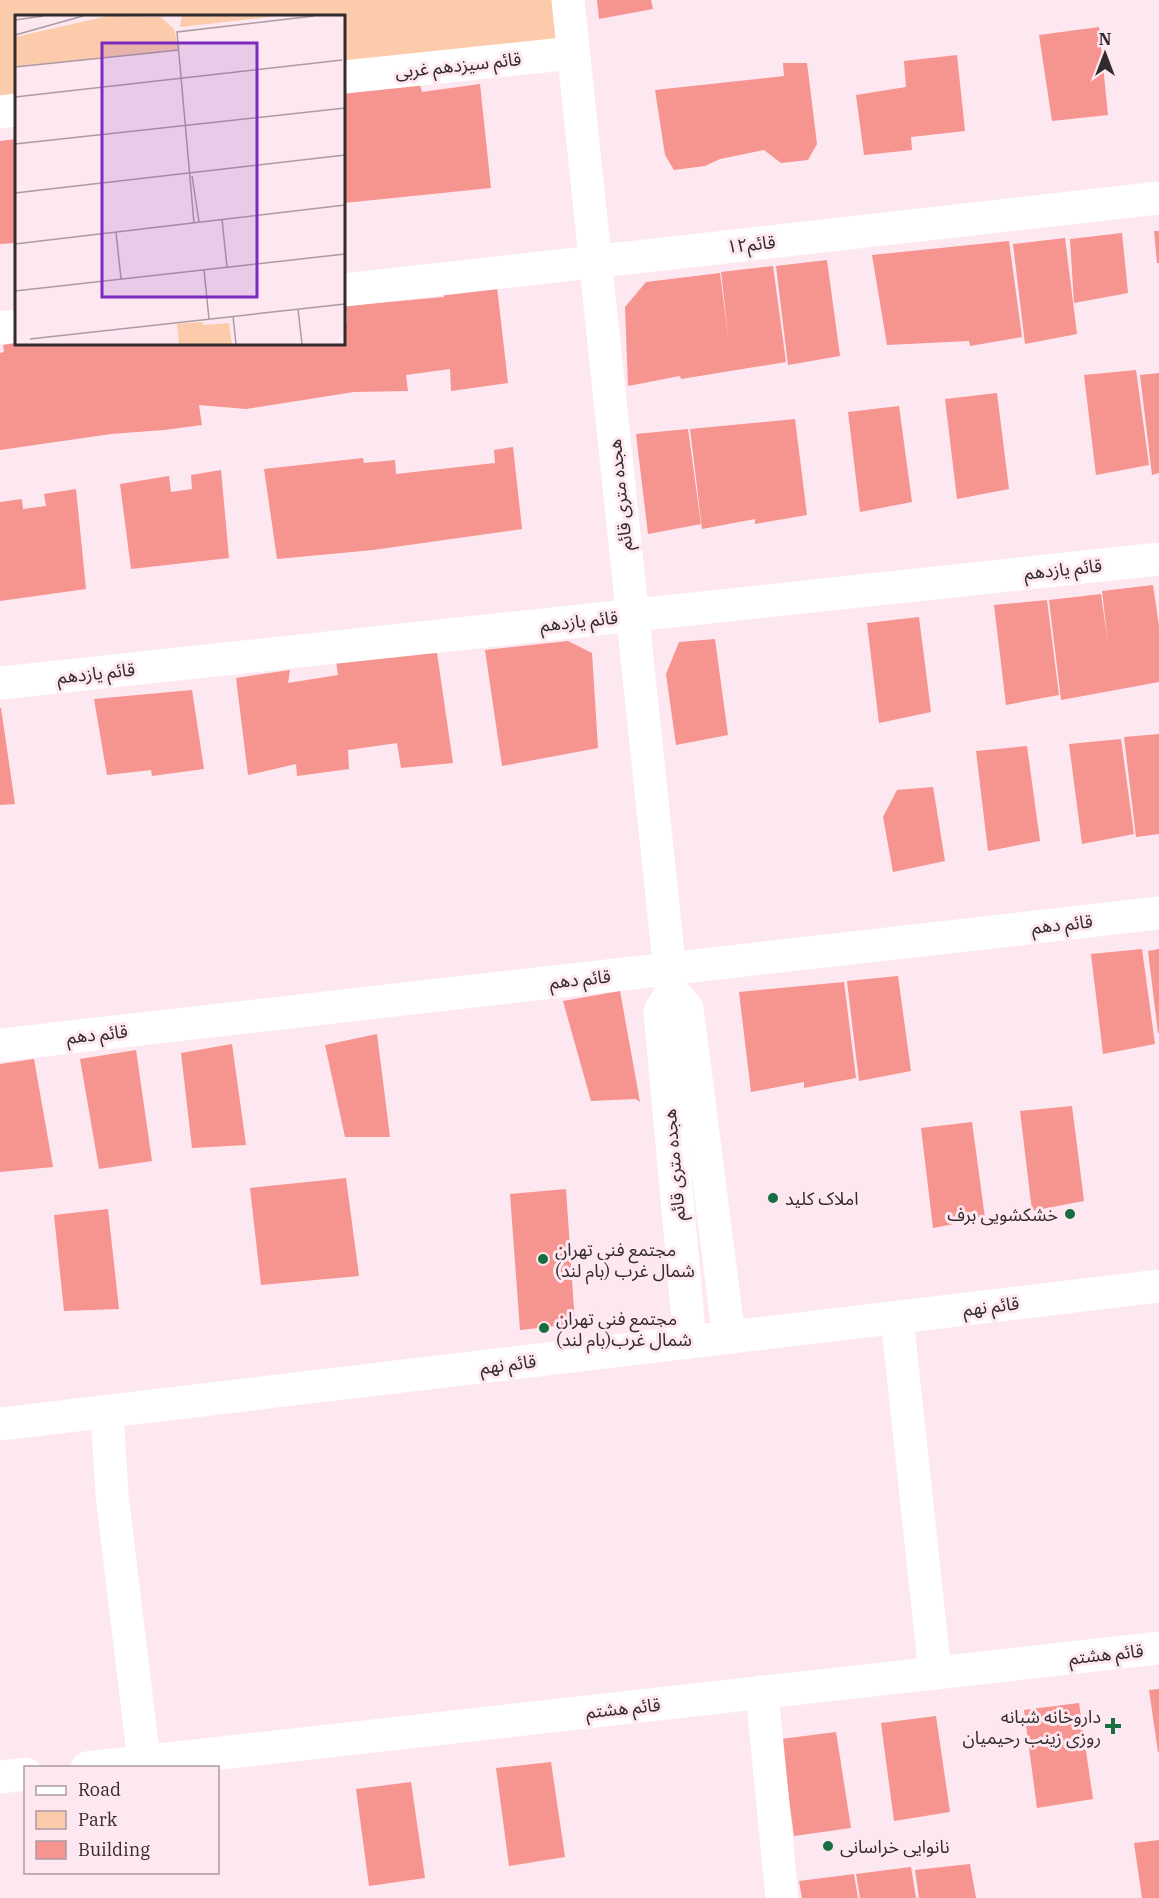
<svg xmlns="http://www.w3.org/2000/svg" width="1159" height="1898" font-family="'IBM Plex Serif','Noto Sans Arabic',serif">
<rect width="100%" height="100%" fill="#fde7f1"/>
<path fill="#fbcbab" d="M0 0H561L573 53 344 77V16H16V110L0 112Z"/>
<g fill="#f6948f">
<path d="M597 0H651L653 9 599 19Z"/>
<path d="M1099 27 1108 115 1052 121 1039 35Z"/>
<path d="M957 55 965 131 911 137 912 150 864 155 856 95 906 87 904 61Z"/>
<path d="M783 63H807L817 144 808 160 781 163 764 150 720 159 705 166 674 170 665 155 655 90 784 76Z"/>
<path d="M480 84 491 188 344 203V92L420 85 422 92Z"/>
<path d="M16 139V243L0 244V141Z"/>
<path d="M1154 231H1159V263H1157Z"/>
<path d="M1122 233 1128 293 1074 303 1070 239Z"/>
<path d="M1065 238 1077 334 1025 344 1013 244Z"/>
<path d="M1009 241 1022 337 970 346 969 341 887 345 872 255Z"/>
<path d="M827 260 840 356 788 365 776 266Z"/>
<path d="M773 266 786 362 681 379 680 376 628 386 625 307 646 282 720 273 729 343 721 272Z"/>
<path d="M496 278 508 383 451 391 450 369 406 375 408 391 354 392 246 409 199 405 202 425 164 430 111 434 0 450V353L4 352 3 345 16 343 344 344V323L347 322 346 306 444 297 443 287Z"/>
<path d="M1136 370 1149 465 1096 475 1084 375Z"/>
<path d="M1159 373V473L1152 475 1140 375Z"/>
<path d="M997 393 1009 489 957 499 945 399Z"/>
<path d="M899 406 912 502 860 512 848 412Z"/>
<path d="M795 419 807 515 755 524V519L702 529 690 429Z"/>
<path d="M688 429 701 524 648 534 636 434Z"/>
<path d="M513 447 522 529 373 550 277 559 264 469 363 458 364 463 395 460 396 474 495 463 494 450Z"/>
<path d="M221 470 229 558 131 569 120 484 169 476 171 492 192 489 191 475Z"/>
<path d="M76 489 86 589 0 601V502L22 499 23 509 46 506 44 494Z"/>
<path d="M1153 585 1159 626V682L1061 700 1049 600 1101 594 1108 644 1102 591Z"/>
<path d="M1047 600 1059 695 1006 705 994 605Z"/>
<path d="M919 617 931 712 879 723 867 623Z"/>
<path d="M715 639 728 735 676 745 666 674 679 642Z"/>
<path d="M568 641 592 653 598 748 502 766 485 650Z"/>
<path d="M437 653 453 763 401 768 397 743 348 750 349 769 297 776 296 764 248 775 236 678 290 670 288 683 338 675 335 654Z"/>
<path d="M192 690 204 769 152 776 151 770 107 775 94 699Z"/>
<path d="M0 708H1L15 804 0 805Z"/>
<path d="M1159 734V834L1136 837 1124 737Z"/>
<path d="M1121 739 1134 834 1082 844 1069 744Z"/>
<path d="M1027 746 1040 841 988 851 976 751Z"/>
<path d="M933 787 945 861 893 872 883 817 897 790Z"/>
<path d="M1142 949 1155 1044 1103 1054 1091 954Z"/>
<path d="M1159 949V1033H1158L1148 951Z"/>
<path d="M898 976 911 1071 859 1081 847 981Z"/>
<path d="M844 982 856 1078 804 1088V1082L751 1092 739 992Z"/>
<path d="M620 991 640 1102 636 1099 591 1101 563 1001Z"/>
<path d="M377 1034 390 1137H345L325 1045Z"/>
<path d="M232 1044 246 1145 192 1148 181 1053Z"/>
<path d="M136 1050 152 1161 99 1169 80 1059Z"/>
<path d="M34 1059 53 1167 0 1172V1064Z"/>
<path d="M1072 1106 1084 1201 1032 1211 1020 1111Z"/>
<path d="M972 1122 985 1218 933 1228 921 1128Z"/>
<path d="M346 1178 359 1276 261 1285 250 1188Z"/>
<path d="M566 1189 575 1324 520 1330 510 1194Z"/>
<path d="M108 1209 119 1309 64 1311 54 1215Z"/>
<path d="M1159 1689V1752H1158L1149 1690Z"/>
<path d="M1079 1703 1093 1799 1037 1808 1024 1710Z"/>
<path d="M936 1716 950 1812 894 1821 881 1723Z"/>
<path d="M836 1732 851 1828 794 1836 781 1739Z"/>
<path d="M551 1762 565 1857 509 1866 496 1768Z"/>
<path d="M411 1782 425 1878 369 1886 356 1789Z"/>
<path d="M1159 1840V1898H1142L1134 1843Z"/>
<path d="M970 1864 976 1898H919L915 1870Z"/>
<path d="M911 1867 916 1898H860L856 1874Z"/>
<path d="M854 1874 858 1898H802L799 1881Z"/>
</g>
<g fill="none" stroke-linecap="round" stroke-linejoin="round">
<g stroke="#fff" stroke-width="33">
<path d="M568 0 672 991 660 1012 690 1342"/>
<path d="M344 77 573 53"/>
<path d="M0 112 16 110"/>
<path d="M344 290 1159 198"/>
<path d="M0 328 16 326"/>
<path d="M0 683 1159 559"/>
<path d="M672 991 687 1008 729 1337"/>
<path d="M0 1045 1159 913"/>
<path d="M897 1318 935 1673"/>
<path d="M107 1412 112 1495 144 1761"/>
<path d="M0 1424 1159 1286"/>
<path d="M762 1692 782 1898"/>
<path d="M87 1768 1159 1648"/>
<path d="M0 1777 26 1774"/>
</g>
</g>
<g fill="#166e41" stroke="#fde7f1" stroke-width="2">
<circle cx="773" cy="1198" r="6"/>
<circle cx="1070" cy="1214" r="6"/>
<circle cx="543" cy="1259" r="6"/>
<circle cx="544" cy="1328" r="6"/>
<path d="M1110 1717h6v6h6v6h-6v6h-6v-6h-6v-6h6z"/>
<circle cx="828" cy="1846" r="6"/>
</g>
<g text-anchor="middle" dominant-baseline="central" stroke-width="6" stroke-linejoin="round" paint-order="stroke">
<g font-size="18" fill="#322a2d" stroke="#fde7f1">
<text transform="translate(458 65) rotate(-6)">قائم سیزدهم غربی</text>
<text transform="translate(751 244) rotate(-6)">قائم۱۲</text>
<text transform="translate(620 495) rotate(-96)">هجده متری قائم</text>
<text transform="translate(1063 569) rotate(-6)">قائم یازدهم</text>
<text transform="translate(579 621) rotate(-6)">قائم یازدهم</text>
<text transform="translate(96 673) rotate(-6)">قائم یازدهم</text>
<text transform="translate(1062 924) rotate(-6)">قائم دهم</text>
<text transform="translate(580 979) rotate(-6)">قائم دهم</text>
<text transform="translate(97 1034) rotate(-6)">قائم دهم</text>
<text transform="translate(674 1165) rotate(-95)">هجده متری قائم</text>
<text transform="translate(991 1306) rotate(-7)">قائم نهم</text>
<text transform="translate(508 1364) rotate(-7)">قائم نهم</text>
<text transform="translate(1106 1654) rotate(-6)">قائم هشتم</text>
<text transform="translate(623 1708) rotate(-6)">قائم هشتم</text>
</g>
<g font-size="18" fill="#322a2d" stroke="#fde7f1" text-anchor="start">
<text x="785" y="1198">املاک کلید</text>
<text x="1058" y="1214" text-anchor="end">خشکشویی برف</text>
<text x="555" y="1249">مجتمع فنی تهران<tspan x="555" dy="21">شمال غرب (بام لند)</tspan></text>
<text x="556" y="1318">مجتمع فنی تهران<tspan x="556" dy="21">شمال غرب(بام لند)</tspan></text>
<text x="1101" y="1716" text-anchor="end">داروخانه شبانه<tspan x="1101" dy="21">روزی زینب رحیمیان</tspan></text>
<text x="840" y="1846">نانوایی خراسانی</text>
</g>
</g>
<g transform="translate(15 15)">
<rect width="330" height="330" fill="#fde7f1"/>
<path d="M93 1 146 2 159 14 164 35 0 52V22ZM167 1H263L165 12ZM187 307 189 310 214 308 217 329H164L162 309Z" fill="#fbcbab"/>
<path fill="none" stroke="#ac9ba3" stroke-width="1.5" d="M0 5 28 1M0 20 68 1M0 52 164 35M0 82 327 45M0 129 330 93M177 161 184 207M0 178 330 140M207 204 212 252M179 208 162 17 299 1M101 217 106 264M0 229 330 190M189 255 194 304M0 276 330 239M283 294 287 329M218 301 221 329M15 324 330 289"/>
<path fill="#7b2cbf" fill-opacity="0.15" stroke="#7b2cbf" stroke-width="3" d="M87 28H242V282H87Z"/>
<rect width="330" height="330" fill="none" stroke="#322a2d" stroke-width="3"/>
</g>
<rect x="24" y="1766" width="195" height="108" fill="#fde7f1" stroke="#ac9ba3" stroke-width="1.5"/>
<rect x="36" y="1786" width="30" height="9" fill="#ffffff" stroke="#ac9ba3" stroke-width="1.5"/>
<text x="78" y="1796" font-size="18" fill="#322a2d">Road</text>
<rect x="36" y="1811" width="30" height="18" fill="#fbcbab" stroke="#ac9ba3" stroke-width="1.5"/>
<text x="78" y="1826" font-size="18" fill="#322a2d">Park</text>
<rect x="36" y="1841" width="30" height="18" fill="#f6948f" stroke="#ac9ba3" stroke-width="1.5"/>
<text x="78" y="1856" font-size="18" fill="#322a2d">Building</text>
<g transform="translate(1105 54)" stroke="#fde7f1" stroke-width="4.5" paint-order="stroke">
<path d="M0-4.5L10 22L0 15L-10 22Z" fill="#322a2d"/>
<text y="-9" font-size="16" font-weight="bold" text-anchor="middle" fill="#322a2d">N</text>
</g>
</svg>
